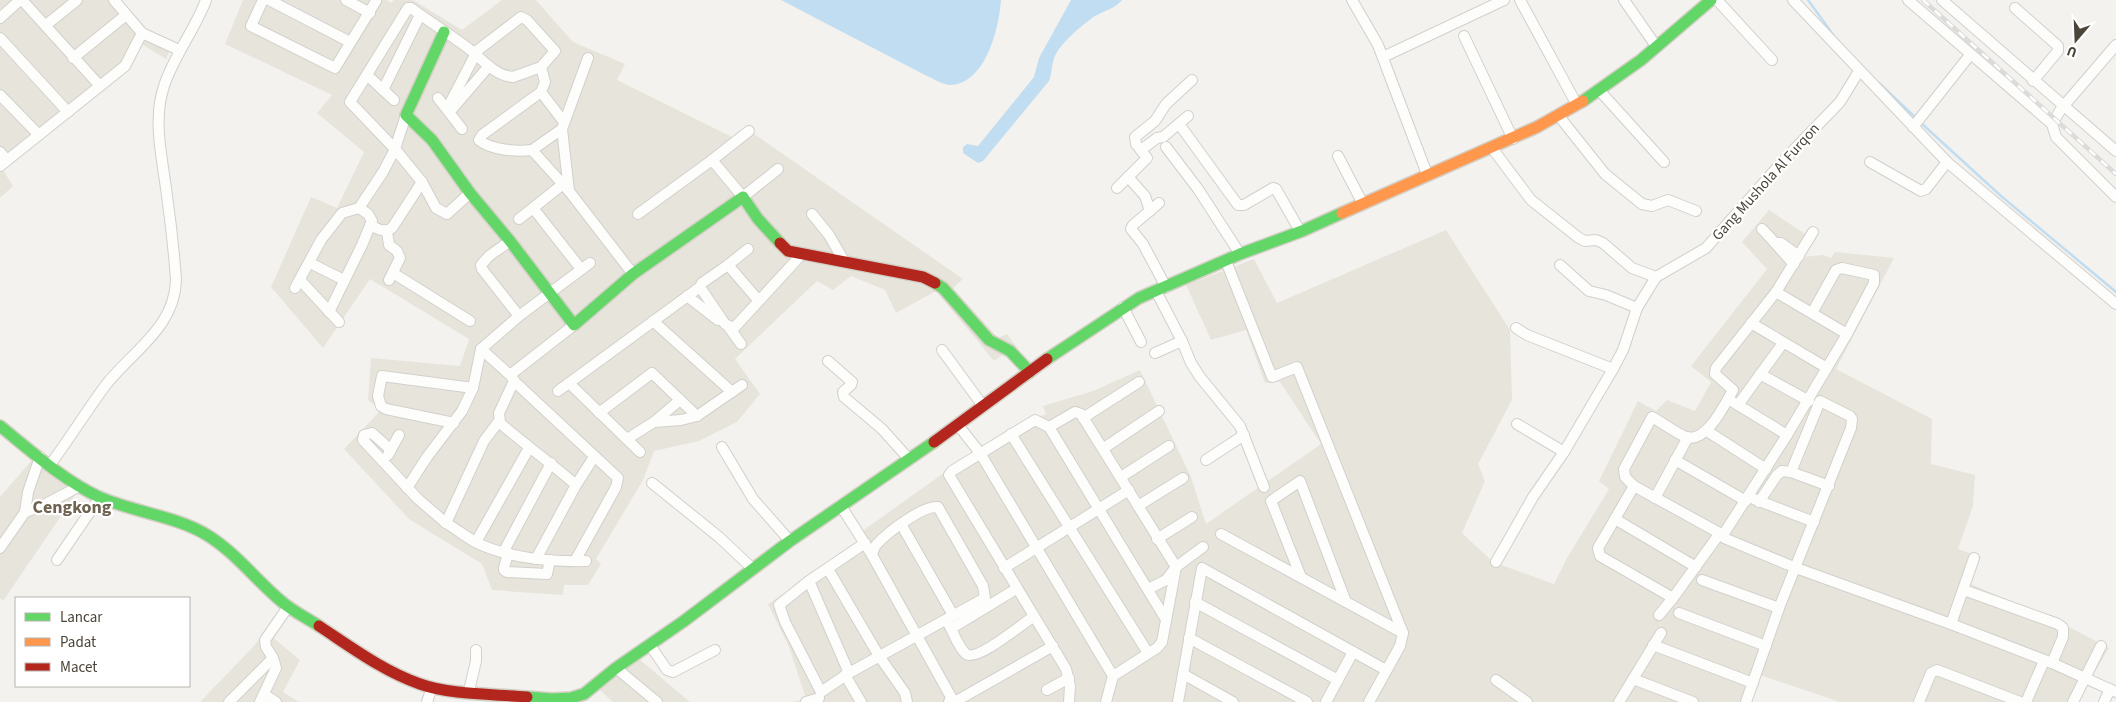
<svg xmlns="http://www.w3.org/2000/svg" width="2116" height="702" font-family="'Source Sans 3',sans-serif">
<rect width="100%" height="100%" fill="#f4f2ee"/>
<g fill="#e7e4dc">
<path d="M0 0H116L143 31 171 47 166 59 140 43 122 76 3 170 13 186 0 198Z"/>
<path d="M243 0H387L391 3 394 0H413L462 30 502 0H536L573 42 625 64 617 80 732 137 747 129 963 279 953 288 998 338 1007 334 1030 365 1004 354 994 361 936 291 896 313 885 290 851 276 833 290 817 281 735 359 760 394 737 422 699 441 654 451 643 480 596 559 601 564 588 585H564L563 595 492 590 482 564 409 519 344 449 381 410 368 400 371 358 460 366 469 339 370 279 323 348 271 287 311 197 337 208 364 152 317 113 332 95 225 44Z"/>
<path d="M1769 210 1813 239 1803 257 1823 255 1831 258 1835 252 1894 258 1836 369 1932 419 1931 464 1975 475 1973 506 1958 549 1981 557 1971 584 2071 628 2109 648 2077 702H1840L1760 675 1751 702H791L806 699 789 647 768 604 859 545 854 537 941 475 1007 430 1046 414 1043 406 1093 391 1140 370 1191 477 1206 524 1321 444 1280 382 1265 383 1246 330 1211 340 1186 285 1254 259 1277 303 1446 230 1510 330 1512 400 1478 464 1485 481 1462 533 1493 562 1554 584 1567 558 1609 489 1599 481 1638 401 1656 411 1667 400 1695 411 1711 382 1691 366 1767 269 1742 242Z"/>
<path d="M31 461 76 494 3 601 0 598V497Z"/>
<path d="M265 631 300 660 283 692 299 702H200L253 647Z"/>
<path d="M639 659 690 702H613L600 690Z"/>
</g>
<g fill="#c0ddf1">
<path d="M781 0H1001C999 28 986 83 951 85 943 85 932 78 925 75Z"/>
<path d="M1071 0H1122C1116 8 1104 11 1095 16 1082 25 1056 46 1053 62 1051 69 1052 74 1049 81L983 161 978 163 963 153V147L967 144 978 146 1034 77 1039 58Z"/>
</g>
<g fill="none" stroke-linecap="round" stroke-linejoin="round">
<g stroke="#c0ddf1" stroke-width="2.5">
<path d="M1808 0 1837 40"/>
<path d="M1879 83 1917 119"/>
<path d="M1921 123 2001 196 2116 292"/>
</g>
<defs>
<g id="street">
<path d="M22 0 100 86"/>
<path d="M114 0 142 33 179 50"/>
<path d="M263 0 251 26 335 68 376 1"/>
<path d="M269 0 350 42"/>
<path d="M346 0 370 13"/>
<path d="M1352 0 1378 45 1427 174"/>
<path d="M1520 0 1577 105"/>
<path d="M1624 0 1656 46"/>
<path d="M1717 0 1772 60"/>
<path d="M1793 0 1947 162 2116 304"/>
<path d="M1908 0 2052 124"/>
<path d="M1942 0 2116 151"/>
<path d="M2015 8 2058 46V51L2033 81"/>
<path d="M0 18 20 0"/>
<path d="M46 25 77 0"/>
<path d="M1464 36 1513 139"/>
<path d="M0 38 68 112"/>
<path d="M2116 45 2061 109 2052 124 2056 137 2116 197"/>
<path d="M1383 57 1504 0"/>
<path d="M73 58 126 15"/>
<path d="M588 58 562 129 569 191 633 274"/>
<path d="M541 67 545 82 541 92 564 122"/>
<path d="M367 75 394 100"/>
<path d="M383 90 420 15"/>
<path d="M1599 90 1664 162"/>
<path d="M541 92 482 135 479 140C490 150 518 152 532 150L569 191"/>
<path d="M0 95 39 135"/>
<path d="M438 98 462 129"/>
<path d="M447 109 475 55"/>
<path d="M452 109 489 66"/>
<path d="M406 115 395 149 422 182 436 208 447 214 470 193"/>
<path d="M1558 115 1605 174 1642 204 1652 206 1668 200 1696 211"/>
<path d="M1179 124 1238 205H1244L1273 188 1276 189 1300 231"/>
<path d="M1913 127 1970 55"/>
<path d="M1166 147 1198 189 1240 254"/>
<path d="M1492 148 1531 200 1579 238 1585 241 1596 240 1603 243 1632 268 1656 277"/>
<path d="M532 150 562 129"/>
<path d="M1141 150 1157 138 1163 137 1188 116"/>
<path d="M0 152 7 160"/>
<path d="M1338 156 1363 204"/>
<path d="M712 160 749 131"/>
<path d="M1870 162 1921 191 1926 189 1947 162"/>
<path d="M0 166 125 66 142 33"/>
<path d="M1128 177 1145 196 1150 211"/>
<path d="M563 184 533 208 581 269"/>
<path d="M1117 188 1147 158 1136 144 1135 137 1155 121 1166 104 1192 80"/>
<path d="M1159 203 1133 225 1131 229 1143 244 1166 287"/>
<path d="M638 214 712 160 743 197 778 169"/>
<path d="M812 214 829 235 844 261"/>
<path d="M519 219 533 208"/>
<path d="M370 225C378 229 384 233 392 228L422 182"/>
<path d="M1762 229C1774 241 1782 252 1794 264"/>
<path d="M387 231 389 245 397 251 400 258 389 280"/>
<path d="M510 241 489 256 481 265 482 269 519 316 590 263"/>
<path d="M1776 243H1781L1799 256"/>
<path d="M1226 261 1272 377 1297 367 1403 633 1400 646 1369 702"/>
<path d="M310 263 344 280"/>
<path d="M728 265 748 249"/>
<path d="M1560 265 1589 291 1606 295 1637 308"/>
<path d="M393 273 470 321"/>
<path d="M300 280 339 322"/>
<path d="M295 288 321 240 342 213 359 208 383 172 395 149 350 102 408 8H411C431 23 453 36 473 52 484 62 497 76 513 77L541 67 555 51 527 20 521 17 474 53"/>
<path d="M1156 291 1182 341 1191 363 1200 377 1240 426 1264 487"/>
<path d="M1776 292 1847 334 1787 435 1723 535 1724 538 1796 568 1951 624 2052 663 2116 692"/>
<path d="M687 296 718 320"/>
<path d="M759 301 728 265 702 283 700 287 725 324 734 328 801 255"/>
<path d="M1123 307 1141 342"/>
<path d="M329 312 362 245 372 221 368 214 359 208"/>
<path d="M1812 313 1836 270 1842 268 1874 275V283L1847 334"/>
<path d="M653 321 732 392"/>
<path d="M1751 323 1827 368"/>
<path d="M728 326 741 344"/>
<path d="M1516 328 1527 335 1613 369"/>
<path d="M481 349 510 375 516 383 618 478 616 487 575 561"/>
<path d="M942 350 983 406"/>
<path d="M1155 353 1182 341"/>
<path d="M828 361 852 382 851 385 843 392 844 397 882 429 909 459"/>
<path d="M1760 374 1809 401"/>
<path d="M510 375 574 325"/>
<path d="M514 381 499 413 500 423C524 444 551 463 576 485"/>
<path d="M569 383 640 452"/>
<path d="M558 391 700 287"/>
<path d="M1733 402 1787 435"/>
<path d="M1738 405 1783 343"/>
<path d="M599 413 652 373 697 416"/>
<path d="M1083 418 1139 382"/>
<path d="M499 421 484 441 446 523C456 529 465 536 475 542 507 558 551 562 586 561"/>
<path d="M654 422 680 400"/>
<path d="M454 423 386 409 381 406 378 396 382 376 473 388"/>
<path d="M1517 424 1564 452"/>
<path d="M958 425 980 453 1113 676 1106 702"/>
<path d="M1049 427 1165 618"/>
<path d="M1707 431 1766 469"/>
<path d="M1011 434 1148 653"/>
<path d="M627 439 654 422 681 420 697 416 742 385"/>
<path d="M722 447 753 499 790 541"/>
<path d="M1104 448 1159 411"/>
<path d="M391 450 372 433 364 435 363 440 418 499 446 523"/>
<path d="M388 455 399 435"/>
<path d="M1206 460 1244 435"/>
<path d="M1675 460 1746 501"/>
<path d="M50 465C69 439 86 412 105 386 131 352 175 328 176 280 174 252 171 224 167 196 163 160 152 122 164 86 174 55 195 30 206 0"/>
<path d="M1121 477 1169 446"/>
<path d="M652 483 719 537 752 568"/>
<path d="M1634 486 1598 548 1600 556 1673 598 1720 533"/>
<path d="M407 488 427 457 462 411 473 388 481 349 519 316"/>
<path d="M1655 498 1688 437"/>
<path d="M1754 499 1814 522"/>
<path d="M1759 502 1777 475 1782 471 1791 472 1829 486"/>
<path d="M841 506 872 555 951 697 949 702"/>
<path d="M1138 506 1183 478"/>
<path d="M25 512 42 506 80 486"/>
<path d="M1615 519 1696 567"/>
<path d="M901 524 953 615"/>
<path d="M1221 534 1403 633"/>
<path d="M1723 535 1634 486 1625 477 1624 469 1652 417C1663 423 1674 432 1686 437 1706 444 1725 404 1733 390L1715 374 1716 368 1776 292 1813 232"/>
<path d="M1157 539 1192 517"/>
<path d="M476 542 529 448"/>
<path d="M865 543 809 581 779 605 785 622 821 692 849 673 985 598 983 586 938 507C923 505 887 533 877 544 874 547 873 551 872 555"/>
<path d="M0 548 25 512 28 492 40 457"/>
<path d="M504 551 551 463"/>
<path d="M508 553 504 568V570L507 572 547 574 550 560"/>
<path d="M536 559 576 485 594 457"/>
<path d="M57 560 100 497"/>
<path d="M1496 562 1533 497 1564 452 1613 369 1623 350 1637 308 1656 277 1706 248 1782 162 1840 102 1859 71"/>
<path d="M1004 568 1129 490"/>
<path d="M828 569 879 656 905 693 907 702"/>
<path d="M1301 577 1271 501 1300 481 1346 602"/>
<path d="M1702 580 1779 608"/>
<path d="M809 581 849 673"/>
<path d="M1148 589 1166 580 1176 567 1203 547"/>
<path d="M1964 590 2058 624 2063 628V637L2052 663"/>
<path d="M1195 602 1338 680"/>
<path d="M1679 613 1766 646"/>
<path d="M1659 615 1673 598"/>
<path d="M946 620C953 630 957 646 966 654 977 662 1022 624 1033 617"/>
<path d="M1951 624 1974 558"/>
<path d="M952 628 1016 589"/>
<path d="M1189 638 1307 702"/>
<path d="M650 645 667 670 673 672 715 650"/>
<path d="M1653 645 1753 683"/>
<path d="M273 658 266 647 265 640 288 607"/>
<path d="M616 668 657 702"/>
<path d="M1183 674 1233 702"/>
<path d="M845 675 861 702"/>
<path d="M1633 679 1693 702"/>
<path d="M1496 680 1527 702"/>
<path d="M1047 690 1069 678"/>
<path d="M469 691 476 661V650"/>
<path d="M265 695 276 702"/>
<path d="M958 700 1053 646"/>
<path d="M229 702 273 658 276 668 260 702"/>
<path d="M427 702 432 687"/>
<path d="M806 702 819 698"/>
<path d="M1069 702 1070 686 1066 669 949 475 952 471 1035 420 1049 427 1075 412 1081 414 1176 567 1162 642 1157 648 1113 676"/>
<path d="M1178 702 1202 568 1386 670"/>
<path d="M1326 702 1353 652"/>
<path d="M1619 702 1661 633"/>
<path d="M1746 702 1779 608 1851 428 1852 419 1850 416 1820 401 1791 472"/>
<path d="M1919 702 1931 673 1937 670 2020 702"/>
<path d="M2026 702 2044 661"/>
<path d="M2073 702 2101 646"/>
<path d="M2104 702 2110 689"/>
</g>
<g id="fast">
<path d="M444 32 406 115 432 140 470 193 510 241 574 325 633 274 743 197 758 219 780 243"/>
<path d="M1583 101 1641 60 1711 0"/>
<path d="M935 283 943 288 989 340 1010 351 1030 372"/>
<path d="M1047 359 1139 298 1240 254 1302 231 1342 213"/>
<path d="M0 426C31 451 63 480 99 497 133 512 176 516 207 535 235 552 256 580 281 601 292 611 307 618 319 626"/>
<path d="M527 697 552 699 571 698 584 694 616 668 684 621 790 541 934 442"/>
</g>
<path id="slow" d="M1342 213 1537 127 1583 101"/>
<g id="jam">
<path d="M780 243 788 251 923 277 935 283"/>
<path d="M934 442 1047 359"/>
<path d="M319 626C351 647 383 671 420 684 450 695 495 694 527 697"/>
</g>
</defs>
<use href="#street" stroke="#d2d0cb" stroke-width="12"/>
<use href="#fast" stroke="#d3cfc5" stroke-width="14"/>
<use href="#slow" stroke="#d3cfc5" stroke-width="14"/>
<use href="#jam" stroke="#d3cfc5" stroke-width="14"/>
<use href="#street" stroke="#fdfdfc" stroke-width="10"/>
<use href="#fast" stroke="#63d668" stroke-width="11"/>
<use href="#slow" stroke="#ff974d" stroke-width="11"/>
<use href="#jam" stroke="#b3261e" stroke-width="11"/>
<defs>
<path id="rail" d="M1923 0 2116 174"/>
</defs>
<use href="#rail" stroke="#dbdbda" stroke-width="4.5"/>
<use href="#rail" stroke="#fff" stroke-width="2.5" stroke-dasharray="8" stroke-linecap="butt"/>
</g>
<g text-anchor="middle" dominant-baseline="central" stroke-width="4.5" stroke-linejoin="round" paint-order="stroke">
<g font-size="15" fill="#4b4439" stroke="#fff">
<text transform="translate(1766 182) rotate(-48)">Gang Mushola Al Furqon</text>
</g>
<g font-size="18" font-weight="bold" fill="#6e6250" stroke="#fff">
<text x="72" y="507">Cengkong</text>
</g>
</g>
<rect x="15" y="597" width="175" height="90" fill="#ffffff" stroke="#b7b4b0"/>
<rect x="25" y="613" width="25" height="8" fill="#63d668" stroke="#b7b4b0"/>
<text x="60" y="622" font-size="15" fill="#4b4439">Lancar</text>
<rect x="25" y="638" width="25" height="8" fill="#ff974d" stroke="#b7b4b0"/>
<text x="60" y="647" font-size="15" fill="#4b4439">Padat</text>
<rect x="25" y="663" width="25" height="8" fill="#b3261e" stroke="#b7b4b0"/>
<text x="60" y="672" font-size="15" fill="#4b4439">Macet</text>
<g transform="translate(2076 40) rotate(199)" stroke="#ffffff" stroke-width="4" paint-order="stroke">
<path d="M0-4L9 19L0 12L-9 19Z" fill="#4b4439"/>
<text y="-8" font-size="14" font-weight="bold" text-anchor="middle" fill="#4b4439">U</text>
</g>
</svg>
